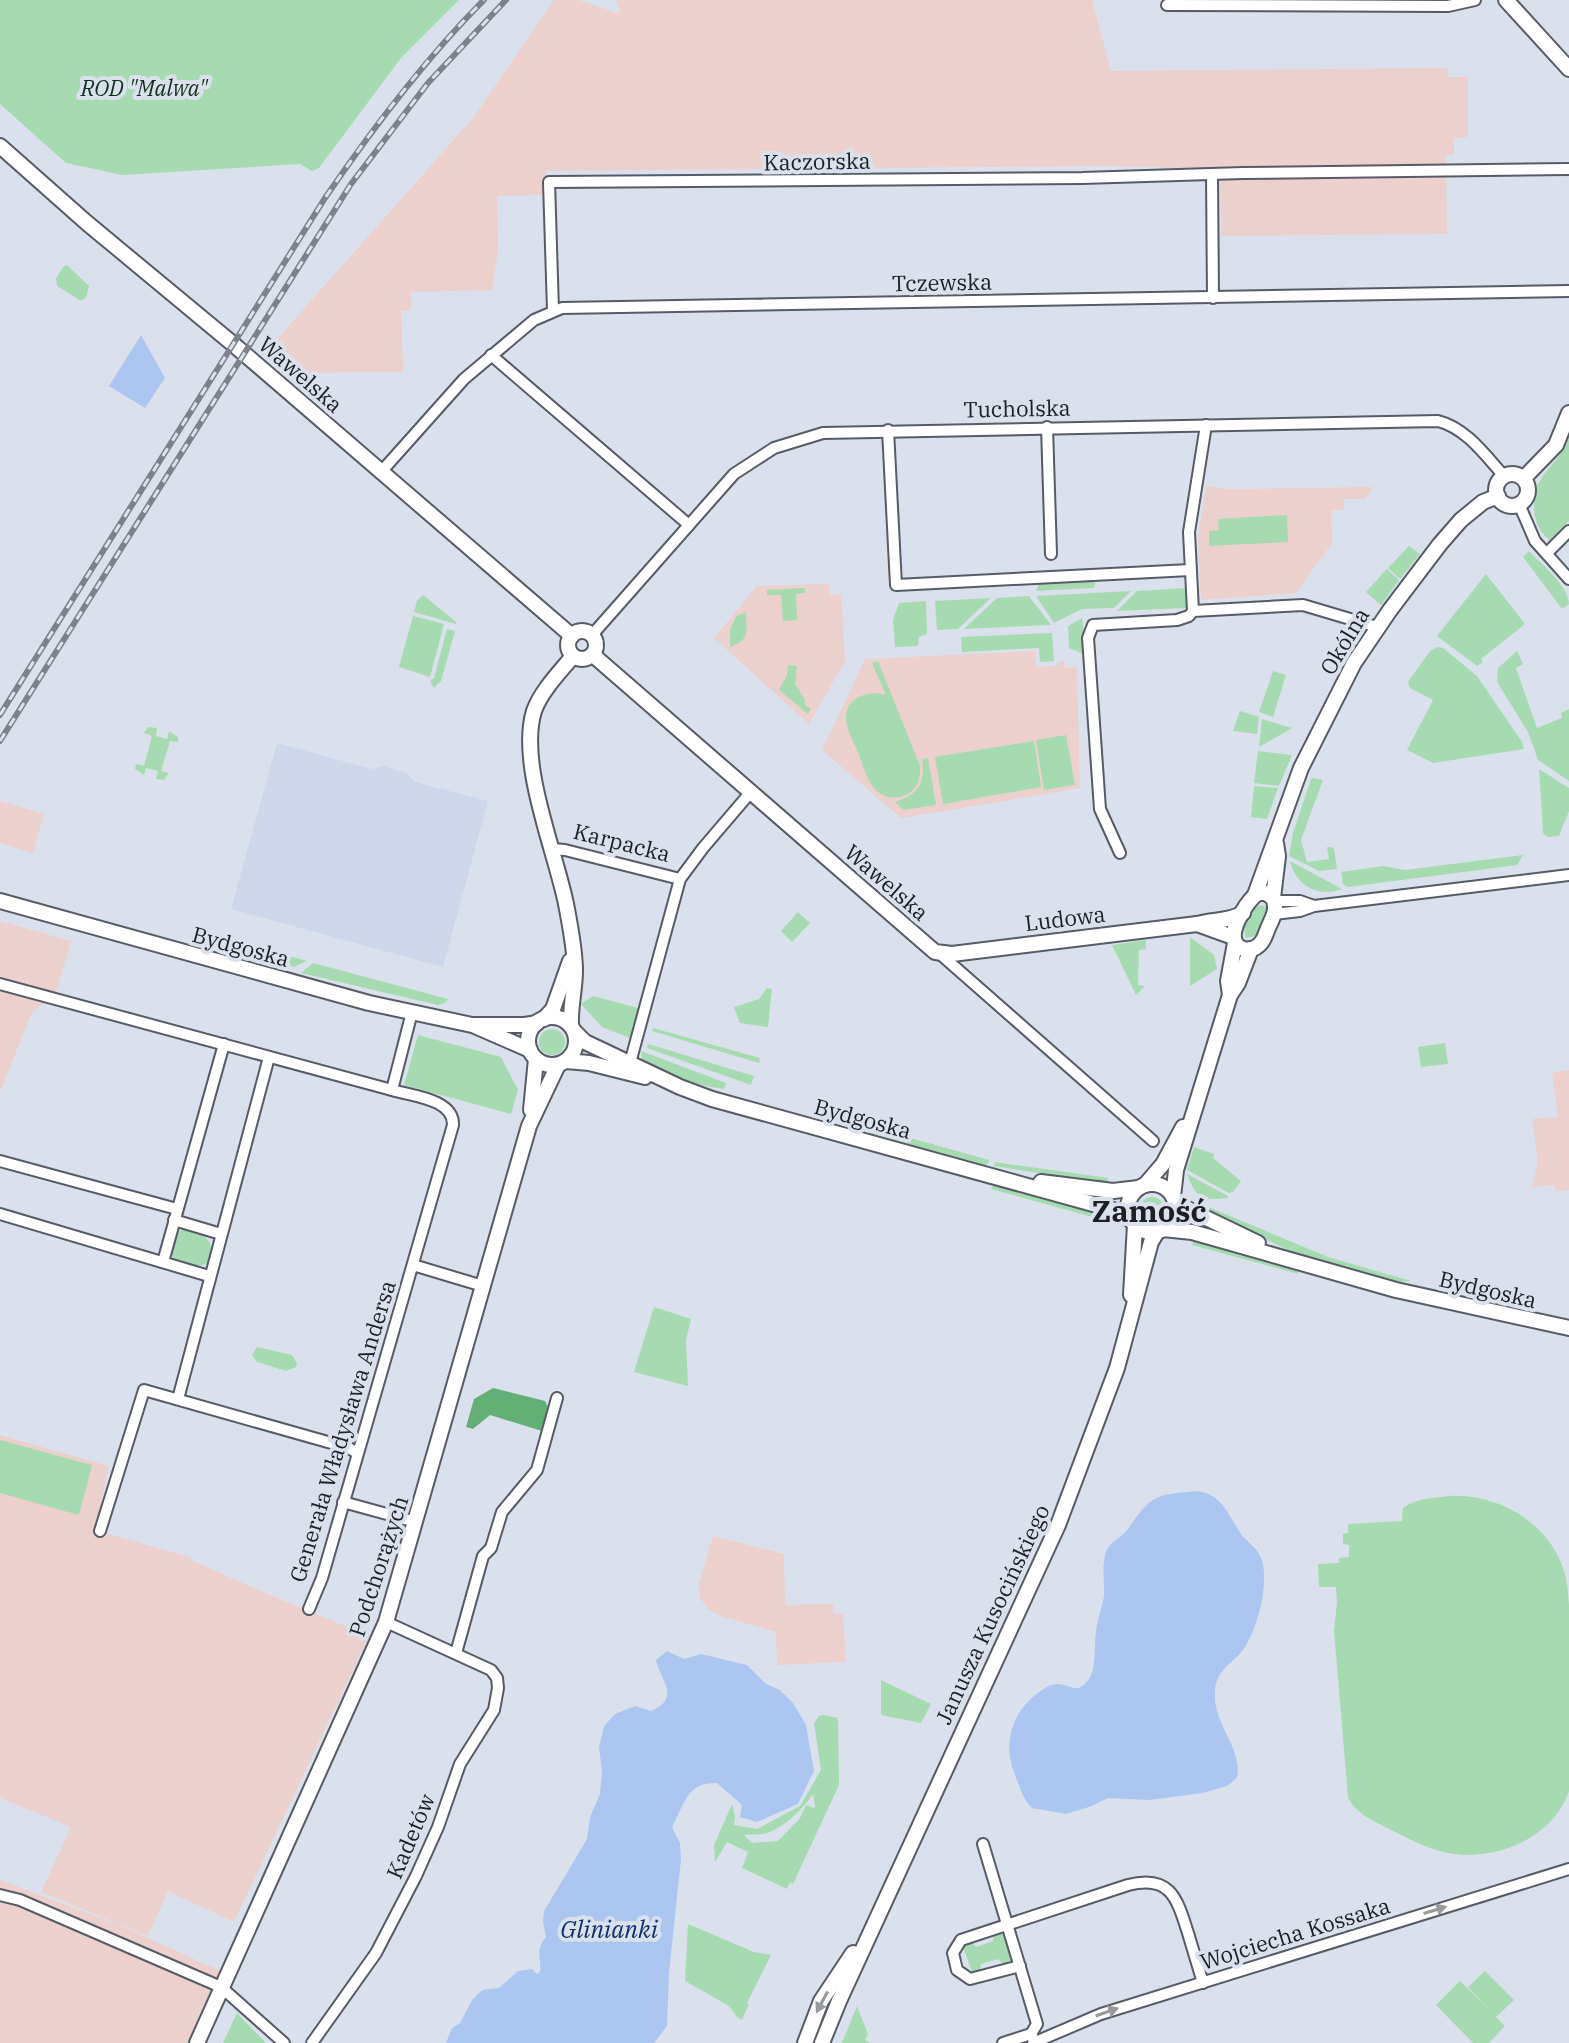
<svg xmlns="http://www.w3.org/2000/svg" width="1569" height="2043" font-family="'IBM Plex Serif',serif">
<rect width="100%" height="100%" fill="#dbe1ec"/>
<path fill="#cdd7e9" d="M277 743 372 769 384 766 406 773 415 782 488 801 443 967 231 909Z"/>
<g fill="#ebd0cd">
<path d="M554 0H579L620 14 616 0H1092L1111 71 1447 68 1448 77H1468V137L1454 138V155H1446L1447 234 1221 236 1220 169 1106 166 546 171V195L497 196 498 250 492 290 411 292V310L401 311 403 372 285 373 263 355 473 118Z"/>
<path d="M1206 486 1230 489 1373 487 1365 499H1344V510L1202 513Z"/>
<path d="M0 801 44 814 33 853 0 843Z"/>
<path d="M713 1536 784 1554 785 1605 833 1604 834 1614H843L846 1662 777 1665 776 1632 721 1616 708 1609 700 1598 699 1584Z"/>
<path d="M0 1880 122 1926 220 1971 187 2043H0Z"/>
</g>
<g fill="#ebd0ce">
<path d="M1331 510 1332 543 1296 593 1201 600 1198 538 1202 513Z"/>
<path d="M829 584 830 595 841 594 845 661 809 724 714 638 757 586Z"/>
<path d="M1035 651 1036 667 1059 665V661H1064L1065 668 1077 667 1080 788 901 818 822 750 865 659Z"/>
<path d="M0 921 71 941 56 993 32 1012 0 1092Z"/>
<path d="M1569 1070V1190L1555 1192 1554 1185 1532 1187 1538 1162 1532 1119 1558 1117 1552 1073Z"/>
<path d="M0 1435 109 1466 95 1530 189 1557 195 1562 270 1595 369 1636 234 1922 168 1891 148 1936 41 1892 71 1827 0 1798Z"/>
</g>
<g fill="#a6dab1" fill-rule="evenodd">
<path d="M0 0H459L401 58 319 168 312 171 300 164 122 175 66 163 0 104Z"/>
<path d="M67 265 89 286 86 298 81 301 57 286 56 278 64 266Z"/>
<path d="M1569 437V521L1550 540C1532 529 1530 498 1540 481 1550 464 1562 457 1569 437Z"/>
<path d="M1287 515 1288 542 1209 546V531L1219 530 1218 519Z"/>
<path d="M1409 546 1420 554 1400 579 1388 568Z"/>
<path d="M1529 551C1542 565 1568 585 1569 604L1562 609 1523 557Z"/>
<path d="M1387 569 1399 580 1381 605 1366 592Z"/>
<path d="M1486 574 1525 624 1481 659 1483 662 1477 666 1437 636Z"/>
<path d="M1096 580 1094 588 1036 591 1039 583Z"/>
<path d="M805 588V593L796 594 797 620 783 621 781 595H767V590Z"/>
<path d="M1186 588 1187 608 1117 611 1137 591Z"/>
<path d="M1131 591 1114 608 1082 609 1054 623 1036 596Z"/>
<path d="M423 595 456 622V624L414 612 417 601Z"/>
<path d="M1029 596 1051 625 964 629 997 598Z"/>
<path d="M991 598 958 629 937 630 935 601Z"/>
<path d="M926 601 927 634 919 637 918 646 895 647 893 620 899 603Z"/>
<path d="M746 612C746 632 751 639 730 647V630L736 616Z"/>
<path d="M413 616 444 624 430 677 399 667Z"/>
<path d="M1082 618 1086 655 1069 648 1068 626Z"/>
<path d="M447 629 455 631 441 681 434 688 430 681 434 678Z"/>
<path d="M1052 633 1054 661 1040 662 1039 648 962 652 961 637Z"/>
<path d="M1438 647 1443 648 1477 676 1522 742 1524 749 1433 763 1407 750 1433 700 1410 688 1408 682 1430 651Z"/>
<path d="M1517 651 1523 664 1516 668 1537 728 1562 718 1561 713 1569 709V781L1538 760 1528 732 1497 682 1498 668Z"/>
<path d="M878 661 920 766C921 777 918 787 909 793 900 799 888 799 879 793 868 785 864 767 859 755 855 744 847 731 846 720 845 697 868 690 886 695L872 663Z"/>
<path d="M788 665 797 666 795 684 805 700V706L811 708 808 714 779 690 787 675Z"/>
<path d="M1273 671 1286 675 1273 717 1259 712Z"/>
<path d="M1240 711 1259 717 1257 734 1233 731Z"/>
<path d="M1262 719 1292 728 1259 747Z"/>
<path d="M148 727 157 728 156 736 167 739 169 731 178 737V742L170 741 161 771 169 773 164 780 156 779 158 771 146 768 144 775 135 769 136 764 144 766 152 736 144 733Z"/>
<path d="M1066 735 1075 785 1044 790 1036 740Z"/>
<path d="M1034 741 1041 787 943 804 935 757Z"/>
<path d="M1258 751 1292 755 1279 786 1254 783Z"/>
<path d="M928 758 936 805 903 810 895 802C918 795 926 783 922 759Z"/>
<path d="M1539 769 1569 788V811L1559 836 1548 837 1543 833Z"/>
<path d="M1313 778 1323 780 1301 840 1307 862 1329 859 1327 847H1331L1334 849 1337 869 1319 871 1289 856 1293 833 1311 779Z"/>
<path d="M1254 786 1278 788 1267 819 1251 817Z"/>
<path d="M1523 855 1517 865 1348 887 1343 884 1341 872 1383 866 1405 870Z"/>
<path d="M1290 861 1342 889C1318 898 1296 886 1290 861Z"/>
<path d="M1261 905 1266 907 1267 915 1257 936 1246 938 1243 929 1254 908Z"/>
<path d="M798 912 810 923 792 942 781 931Z"/>
<path d="M1190 937 1214 955 1217 969 1190 986Z"/>
<path d="M223 938 307 961 294 967 226 949 222 945Z"/>
<path d="M1146 940V949L1139 950 1138 985 1145 986 1136 995 1112 945Z"/>
<path d="M313 963 448 999 445 1003 438 1005 301 973Z"/>
<path d="M767 988 772 989 768 1027 740 1023 734 1007 759 999Z"/>
<path d="M593 996 638 1008 630 1038 602 1027 581 1004Z"/>
<path d="M653 1028 760 1058 759 1063 652 1031Z"/>
<circle cx="552" cy="1042" r="13"/>
<path d="M418 1035 501 1057 518 1090 511 1114 404 1085Z"/>
<path d="M1445 1043 1448 1064 1421 1067 1418 1047Z"/>
<path d="M648 1044 754 1076 751 1085 647 1048Z"/>
<path d="M641 1051 726 1083 724 1089C694 1085 667 1076 642 1059Z"/>
<path d="M864 1125 989 1160V1162L986 1165 969 1162 861 1133Z"/>
<path d="M1194 1147 1214 1154 1213 1158 1241 1181 1233 1192 1229 1193 1187 1170Z"/>
<path d="M995 1162 1008 1164 1108 1178 1107 1184 994 1166Z"/>
<path d="M1187 1174 1228 1196V1198C1203 1201 1196 1199 1187 1174Z"/>
<path d="M994 1184 1098 1213 1096 1218 991 1189Z"/>
<circle cx="1152" cy="1209" r="12"/>
<path d="M1206 1206 1328 1257 1411 1281C1362 1289 1250 1233 1204 1210Z"/>
<path d="M186 1228C204 1233 218 1242 208 1263 176 1276 152 1242 186 1228Z"/>
<path d="M1194 1240 1297 1269 1299 1274 1192 1245Z"/>
<path d="M654 1307 691 1319 686 1340 688 1386 634 1372Z"/>
<path d="M257 1347 292 1355 297 1363 296 1367 286 1371 257 1362 252 1355Z"/>
<path d="M0 1440 92 1465 79 1515 0 1493Z"/>
<path d="M1449 1496C1496 1493 1547 1521 1563 1568 1567 1579 1568 1592 1569 1605V1791C1554 1836 1500 1860 1454 1854 1432 1851 1411 1840 1391 1830 1376 1822 1355 1814 1348 1797L1334 1631 1337 1602 1336 1587H1319L1318 1564 1339 1563V1558L1349 1557V1545L1343 1544V1534L1348 1533V1524L1402 1521 1403 1508C1419 1497 1432 1499 1449 1496Z"/>
<path d="M881 1680 931 1704 921 1723 881 1715Z"/>
<path d="M823 1715 838 1718 839 1785 793 1884 790 1882 787 1889 742 1868 748 1852 727 1842 715 1862 714 1845 732 1804 735 1816 734 1825 757 1829 800 1806 821 1770 814 1723 819 1716ZM813 1794 815 1808 806 1805 800 1818 778 1841 752 1843 744 1835C749 1834 756 1835 763 1834 782 1830 802 1810 813 1794Z"/>
<path d="M688 1924 754 1952 771 1955 747 2003 749 2004 742 2020 737 2017 729 2006 685 1981Z"/>
<path d="M1002 1931 1012 1962 1004 1965 998 1959 981 1964 980 1972 973 1974 962 1945 970 1941 976 1947 993 1941 994 1933Z"/>
<path d="M1485 1971 1514 2000 1496 2017 1505 2026 1489 2043H1473L1436 2005 1460 1981 1490 2010 1468 1987Z"/>
<path d="M857 2006 868 2034 865 2040 870 2043H842Z"/>
<path d="M237 2013 266 2043H223Z"/>
</g>
<path fill="#63af76" d="M493 1388 545 1401 549 1409 542 1431 490 1415 473 1429 466 1427 474 1399Z"/>
<g fill="#acc6f2">
<path d="M141 335 165 378 145 408 109 386Z"/>
<path d="M1197 1491C1221 1494 1227 1512 1239 1531 1244 1540 1254 1545 1259 1554 1272 1576 1258 1627 1245 1647 1235 1663 1216 1668 1215 1691 1212 1724 1243 1747 1237 1778L1227 1786 1203 1793 1149 1800 1108 1798 1092 1806 1066 1814 1032 1808C1022 1798 1020 1787 1015 1775 1000 1739 1016 1703 1049 1686 1061 1680 1068 1689 1079 1688 1099 1678 1093 1651 1096 1632 1097 1620 1102 1608 1104 1596 1105 1581 1101 1566 1106 1552 1110 1541 1120 1539 1127 1530 1152 1495 1153 1495 1197 1491Z"/>
<path d="M667 1651 684 1659 701 1654 747 1665 766 1684 780 1690 793 1703 806 1725 814 1771 798 1804 757 1822 740 1817 742 1805 717 1783C687 1782 685 1803 672 1827L680 1843 681 1859 669 1973 667 2026 654 2043H446L452 2028 460 2023 472 2000 482 1990 499 1988 518 1971 532 1969 537 1974 540 1972C542 1957 534 1952 546 1937L543 1922 544 1911 587 1839 590 1817 600 1794 602 1771 599 1747 604 1726 615 1714 635 1706 651 1711C682 1698 660 1680 656 1660Z"/>
</g>
<g fill="none" stroke-linecap="round" stroke-linejoin="round">
<defs>
<g id="street">
<path d="M1167 5 1448 6 1475 0"/>
<path d="M1212 175 1213 298"/>
<path d="M553 310 549 182 1082 178 1243 173 1569 169"/>
<path d="M491 355 689 525"/>
<path d="M1047 427 1051 554"/>
<path d="M888 430 896 585 1190 570"/>
<path d="M381 472 464 379 534 320 562 308 1569 291"/>
<path d="M1519 504 1535 541 1569 579"/>
<path d="M1547 553 1569 531"/>
<path d="M1193 611 1189 532 1206 425"/>
<path d="M592 635 734 474 774 448 823 433 1438 421C1466 428 1485 455 1504 476"/>
<path d="M552 849 565 850 680 879"/>
<path d="M1120 853 1100 809 1088 638 1093 625 1177 620 1189 616 1193 611 1303 605 1377 627"/>
<path d="M1275 901H1300L1314 906"/>
<path d="M1274 914 1300 911 1314 906 1569 875"/>
<path d="M939 953 1153 1141"/>
<path d="M0 984 392 1090"/>
<path d="M630 1063 680 879 703 848 750 793"/>
<path d="M0 1161 177 1209"/>
<path d="M0 1214 209 1276"/>
<path d="M174 1220 221 1234"/>
<path d="M163 1262 224 1044"/>
<path d="M413 1265 483 1286"/>
<path d="M178 1399 269 1057"/>
<path d="M343 1502 416 1522"/>
<path d="M100 1531 144 1390 349 1448 357 1453"/>
<path d="M309 1609 322 1578 453 1125C454 1099 412 1096 392 1090L412 1012"/>
<path d="M456 1653 483 1556 491 1548 502 1512 537 1470 557 1398"/>
<path d="M983 1844 1037 2024 1031 2034"/>
<path d="M0 1895 20 1900 221 1987 284 2043"/>
<path d="M1020 1966 970 1979 957 1970 953 1953 961 1940 1128 1885C1171 1874 1177 1899 1188 1933 1193 1950 1198 1966 1203 1983"/>
<path d="M312 2043 376 1953 416 1876 438 1827 460 1764 494 1710 498 1688 497 1678 491 1670 386 1622"/>
<path d="M1003 2043 1031 2034 1034 2040"/>
<path d="M1033 2043 1101 2014 1569 1869"/>
</g>
<g id="secondary">
<path d="M1506 0 1569 69"/>
<path d="M0 146 87 223 233 344 572 636"/>
<circle cx="1512" cy="490" r="16"/>
<path d="M1524 478 1556 445 1569 413"/>
<circle cx="582" cy="645" r="14"/>
<path d="M593 655 935 952 952 954 1197 924C1213 919 1229 922 1243 913"/>
<path d="M1258 893H1266L1273 898C1278 909 1273 917 1268 928 1266 933 1264 941 1259 945 1251 953 1235 950 1234 938 1232 925 1248 900 1258 893Z"/>
<path d="M1255 895 1301 768 1354 663 1390 610 1440 544 1461 520 1483 502 1498 496"/>
<path d="M1273 898 1278 856 1276 843"/>
<path d="M0 901 369 1003 472 1025H525L537 1023"/>
<path d="M1197 924 1233 937"/>
<path d="M1230 995 1228 981 1235 943"/>
<circle cx="552" cy="1041" r="24"/>
<path d="M544 1019 553 1009 570 961"/>
<path d="M475 1026 530 1050"/>
<path d="M571 1026C570 1007 575 989 575 971 575 949 570 925 566 904 555 850 518 763 534 711 541 691 560 672 573 656"/>
<path d="M575 1032 585 1042 680 1087 712 1099 1104 1207 1119 1212 1131 1220"/>
<path d="M566 1061 589 1063 645 1077"/>
<path d="M531 1110 536 1059"/>
<path d="M1041 1182 1113 1191 1139 1188"/>
<circle cx="1152" cy="1208" r="24"/>
<path d="M1145 1185 1163 1164 1183 1127"/>
<path d="M1173 1197 1176 1170 1230 995 1238 983 1251 949"/>
<path d="M1175 1203 1258 1243"/>
<path d="M1163 1229 1192 1232 1396 1290 1569 1328"/>
<path d="M1131 1295 1135 1225"/>
<path d="M197 2043 386 1622 529 1126 558 1065"/>
<path d="M805 2043 821 2001 853 1953"/>
<path d="M822 2043 839 2001 1058 1525 1117 1368 1151 1242 1157 1232"/>
</g>
</defs>
<use href="#street" stroke="#565b65" stroke-width="14"/>
<use href="#secondary" stroke="#565b65" stroke-width="18"/>
<use href="#street" stroke="#fff" stroke-width="10"/>
<use href="#secondary" stroke="#fff" stroke-width="14"/>
<defs>
<g id="rail">
<path d="M0 715 325 198C373 128 424 60 484 0"/>
<path d="M0 741 351 184 428 83 506 0"/>
</g>
</defs>
<use href="#rail" stroke="#7d8189" stroke-width="6"/>
<use href="#rail" stroke="#dbe1ec" stroke-width="3" stroke-dasharray="9" stroke-linecap="butt"/>
</g>
<defs><path id="oneway-solid" d="M-6-.8H1V-3.2L6.5 0L1 3.2V.8H-6Z" transform="scale(2)"/></defs>
<g fill="#999a9c">
<use href="#oneway-solid" transform="translate(1435 1910) rotate(-17)"/>
<use href="#oneway-solid" transform="translate(822 2002) rotate(118)"/>
<use href="#oneway-solid" transform="translate(1107 2012) rotate(-19)"/>
</g>
<g text-anchor="middle" dominant-baseline="central" stroke-width="8" stroke-linejoin="round" paint-order="stroke">
<g font-size="22" font-style="italic" fill="#10311a" stroke="#dbe1ec">
<text x="144" y="87">ROD "Malwa"</text>
</g>
<g font-size="22" fill="#1d1f23" stroke="#dbe1ec">
<text transform="translate(817 161) rotate(-1)">Kaczorska</text>
<text transform="translate(942 282) rotate(-1)">Tczewska</text>
<text transform="translate(301 374) rotate(41)">Wawelska</text>
<text transform="translate(1017 408) rotate(-1)">Tucholska</text>
<text transform="translate(1344 641) rotate(-59)">Okólna</text>
<text transform="translate(622 842) rotate(14)">Karpacka</text>
<text transform="translate(887 882) rotate(41)">Wawelska</text>
<text transform="translate(1065 918) rotate(-7)">Ludowa</text>
<text transform="translate(241 946) rotate(15)">Bydgoska</text>
<text transform="translate(863 1118) rotate(15)">Bydgoska</text>
<text transform="translate(1488 1289) rotate(13)">Bydgoska</text>
<text transform="translate(342 1431) rotate(-73)">Generała Władysława Andersa</text>
<text transform="translate(378 1566) rotate(-72)">Podchorążych</text>
<text transform="translate(992 1614) rotate(-65)">Janusza Kusocińskiego</text>
<text transform="translate(410 1836) rotate(-67)">Kadetów</text>
<text transform="translate(1295 1933) rotate(-17)">Wojciecha Kossaka</text>
</g>
<g font-size="24" font-style="italic" fill="#0c316e" stroke="#dbe1ec">
<text x="609" y="1929">Glinianki</text>
</g>
<g font-size="30" font-weight="bold" fill="#1d1f23" stroke="#dbe1ec">
<text x="1149" y="1210">Zamość</text>
</g>
</g>
</svg>
